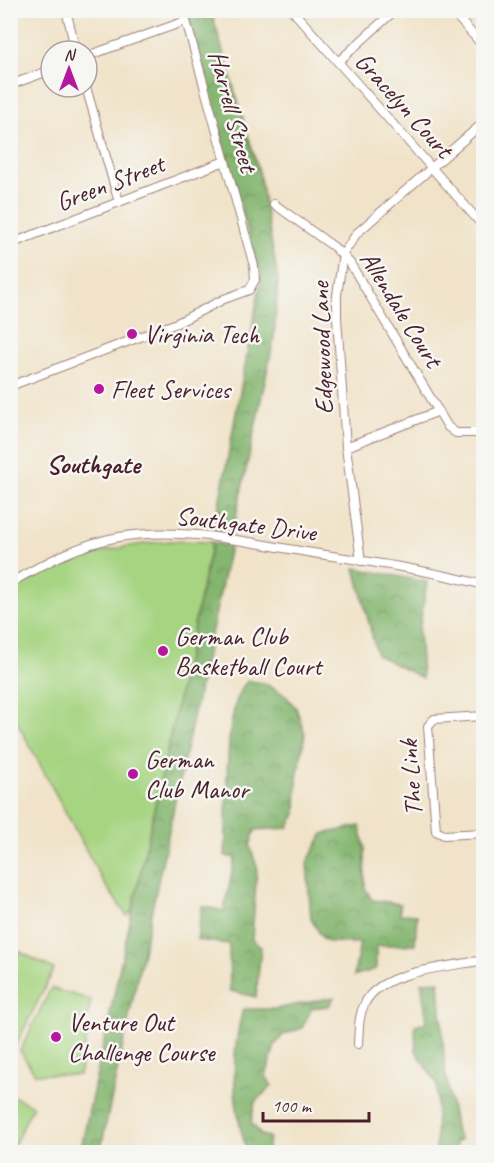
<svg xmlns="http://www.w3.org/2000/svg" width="494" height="1163" font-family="Caveat,sans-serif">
<defs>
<pattern id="forest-crowns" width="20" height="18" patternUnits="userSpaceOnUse" patternTransform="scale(1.5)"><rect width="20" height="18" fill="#84b66f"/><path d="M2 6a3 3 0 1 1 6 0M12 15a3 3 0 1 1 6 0" fill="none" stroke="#6e935b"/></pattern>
</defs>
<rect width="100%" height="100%" fill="#f6f6f2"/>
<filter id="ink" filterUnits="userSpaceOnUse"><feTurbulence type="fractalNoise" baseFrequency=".0167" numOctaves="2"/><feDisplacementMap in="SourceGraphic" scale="12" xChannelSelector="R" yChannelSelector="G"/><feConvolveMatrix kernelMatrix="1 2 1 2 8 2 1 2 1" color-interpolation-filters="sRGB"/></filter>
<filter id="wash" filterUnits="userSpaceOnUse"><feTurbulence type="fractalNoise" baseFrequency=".008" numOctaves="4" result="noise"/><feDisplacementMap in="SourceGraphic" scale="24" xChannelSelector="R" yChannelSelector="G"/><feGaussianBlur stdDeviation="1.35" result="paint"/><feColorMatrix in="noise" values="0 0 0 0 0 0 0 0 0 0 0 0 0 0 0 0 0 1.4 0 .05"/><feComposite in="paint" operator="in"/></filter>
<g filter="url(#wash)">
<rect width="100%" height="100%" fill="#f0e3c9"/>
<g fill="#a6d481" stroke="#787a56" stroke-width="1.5">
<path d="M171 541 212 542 133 908 127 916 104 883 11 711V591C71 558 102 547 171 541Z"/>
<path d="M10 947 54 969 15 1047 10 1044Z"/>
<path d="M51 988 91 1000 88 1018H80L78 1028 88 1030 79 1075 35 1074 20 1051Z"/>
<path d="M11 1095 33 1106 11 1151Z"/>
</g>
<g fill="url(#forest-crowns)" stroke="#676a4d" stroke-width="1.5">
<path d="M187 11H211L259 172 278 279 274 339 232 535 214 531 261 280Z"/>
<path d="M212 542 230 546 100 1152H80Z"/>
<path d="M355 568 427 582 419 629 422 678 377 655Z"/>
<path d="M248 681 264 683 285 695 296 708 305 734 297 778 296 814 288 828 255 830 250 846 257 867 252 940 261 947 256 997 230 991 229 944 197 940 202 906 224 911 235 858 225 856C228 821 221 702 248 681Z"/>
<path d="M360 826 365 848V888L372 900 400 904V914L417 915 415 944 376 946V969L354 976 360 943 331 942 323 939 311 919 307 863 323 834Z"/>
<path d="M439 981 445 1070 456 1132 461 1140 455 1142 457 1150 462 1152H436L437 1084 416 1051 415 1025 427 1022 421 982Z"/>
<path d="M334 997 329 1006 312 1008 302 1028 283 1035 275 1045 266 1076 272 1086 255 1102 251 1122 261 1135 269 1137 267 1152H247C232 1105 230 1057 243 1009H276Z"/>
</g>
</g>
<g filter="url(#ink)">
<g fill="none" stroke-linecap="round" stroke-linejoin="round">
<defs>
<g id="minor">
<path d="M66 10 76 51"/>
<path d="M292 10 484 227"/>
<path d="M451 10 484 47"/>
<path d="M87 56 186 21"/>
<path d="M338 62 395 10"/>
<path d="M10 85 51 70"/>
<path d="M86 87 119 202"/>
<path d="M274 204 334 247 350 263 448 427 456 433H484"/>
<path d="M10 244 225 161"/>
<path d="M10 386 177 323 224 299 249 290 255 280 254 266 183 10"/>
<path d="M346 447 439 411"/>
<path d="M361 561 346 447 337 318V295L343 254 357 233 484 122"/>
<path d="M10 583C45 563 79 544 119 537 184 526 249 543 313 553 370 562 428 570 484 585"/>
<path d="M484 716 434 719 428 726 436 831 444 835 484 833"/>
<path d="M358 1044C359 1030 358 1016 365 1003 381 970 450 967 484 960"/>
</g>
</defs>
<use href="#minor" stroke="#9d817a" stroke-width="10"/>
<use href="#minor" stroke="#fff" stroke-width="8"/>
</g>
</g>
<g fill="#b5179e" stroke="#f6f6f2" stroke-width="2">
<circle cx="132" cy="334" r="6"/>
<circle cx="99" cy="389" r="6"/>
<circle cx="163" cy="651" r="6"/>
<circle cx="133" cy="774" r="6"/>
<circle cx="56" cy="1037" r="6"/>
</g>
<g text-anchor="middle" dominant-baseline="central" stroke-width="5" stroke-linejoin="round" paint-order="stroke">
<g font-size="26" fill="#4a1f2b" stroke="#f6f6f2">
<text transform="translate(404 105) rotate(48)">Gracelyn Court</text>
<text transform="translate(233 111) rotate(75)">Harrell Street</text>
<text transform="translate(110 183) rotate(-21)">Green Street</text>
<text transform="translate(401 309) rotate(58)">Allendale Court</text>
<text transform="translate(322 348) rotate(-92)">Edgewood Lane</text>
<text transform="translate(246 524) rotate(7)">Southgate Drive</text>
<text transform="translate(411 778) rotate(-94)">The Link</text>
</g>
<g font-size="26" fill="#4a1f2b" stroke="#f6f6f2" text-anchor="start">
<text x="144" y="334">Virginia Tech</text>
<text x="111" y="389">Fleet Services</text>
<text x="175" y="636">German Club<tspan x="175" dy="30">Basketball Court</tspan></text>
<text x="145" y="759">German<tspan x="145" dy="30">Club Manor</tspan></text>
<text x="68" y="1022">Venture Out<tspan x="68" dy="30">Challenge Course</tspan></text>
</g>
<g font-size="27" font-weight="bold" fill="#4a1f2b" stroke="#f6f6f2">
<text x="93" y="464">Southgate</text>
</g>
</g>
<rect width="494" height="1163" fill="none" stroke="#f6f6f2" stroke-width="36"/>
<g transform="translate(69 69)"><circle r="28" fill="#f6f6f2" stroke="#b1a0a2" stroke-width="1.5"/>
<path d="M0-4.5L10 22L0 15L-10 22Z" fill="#b5179e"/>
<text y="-9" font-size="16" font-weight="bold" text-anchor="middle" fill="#4a1f2b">N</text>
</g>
<path d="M263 1112v9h106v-9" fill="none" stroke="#4a1f2b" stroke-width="3"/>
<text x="272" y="1112" font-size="18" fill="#4a1f2b" stroke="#f6f6f2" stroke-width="4.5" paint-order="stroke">100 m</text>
</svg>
